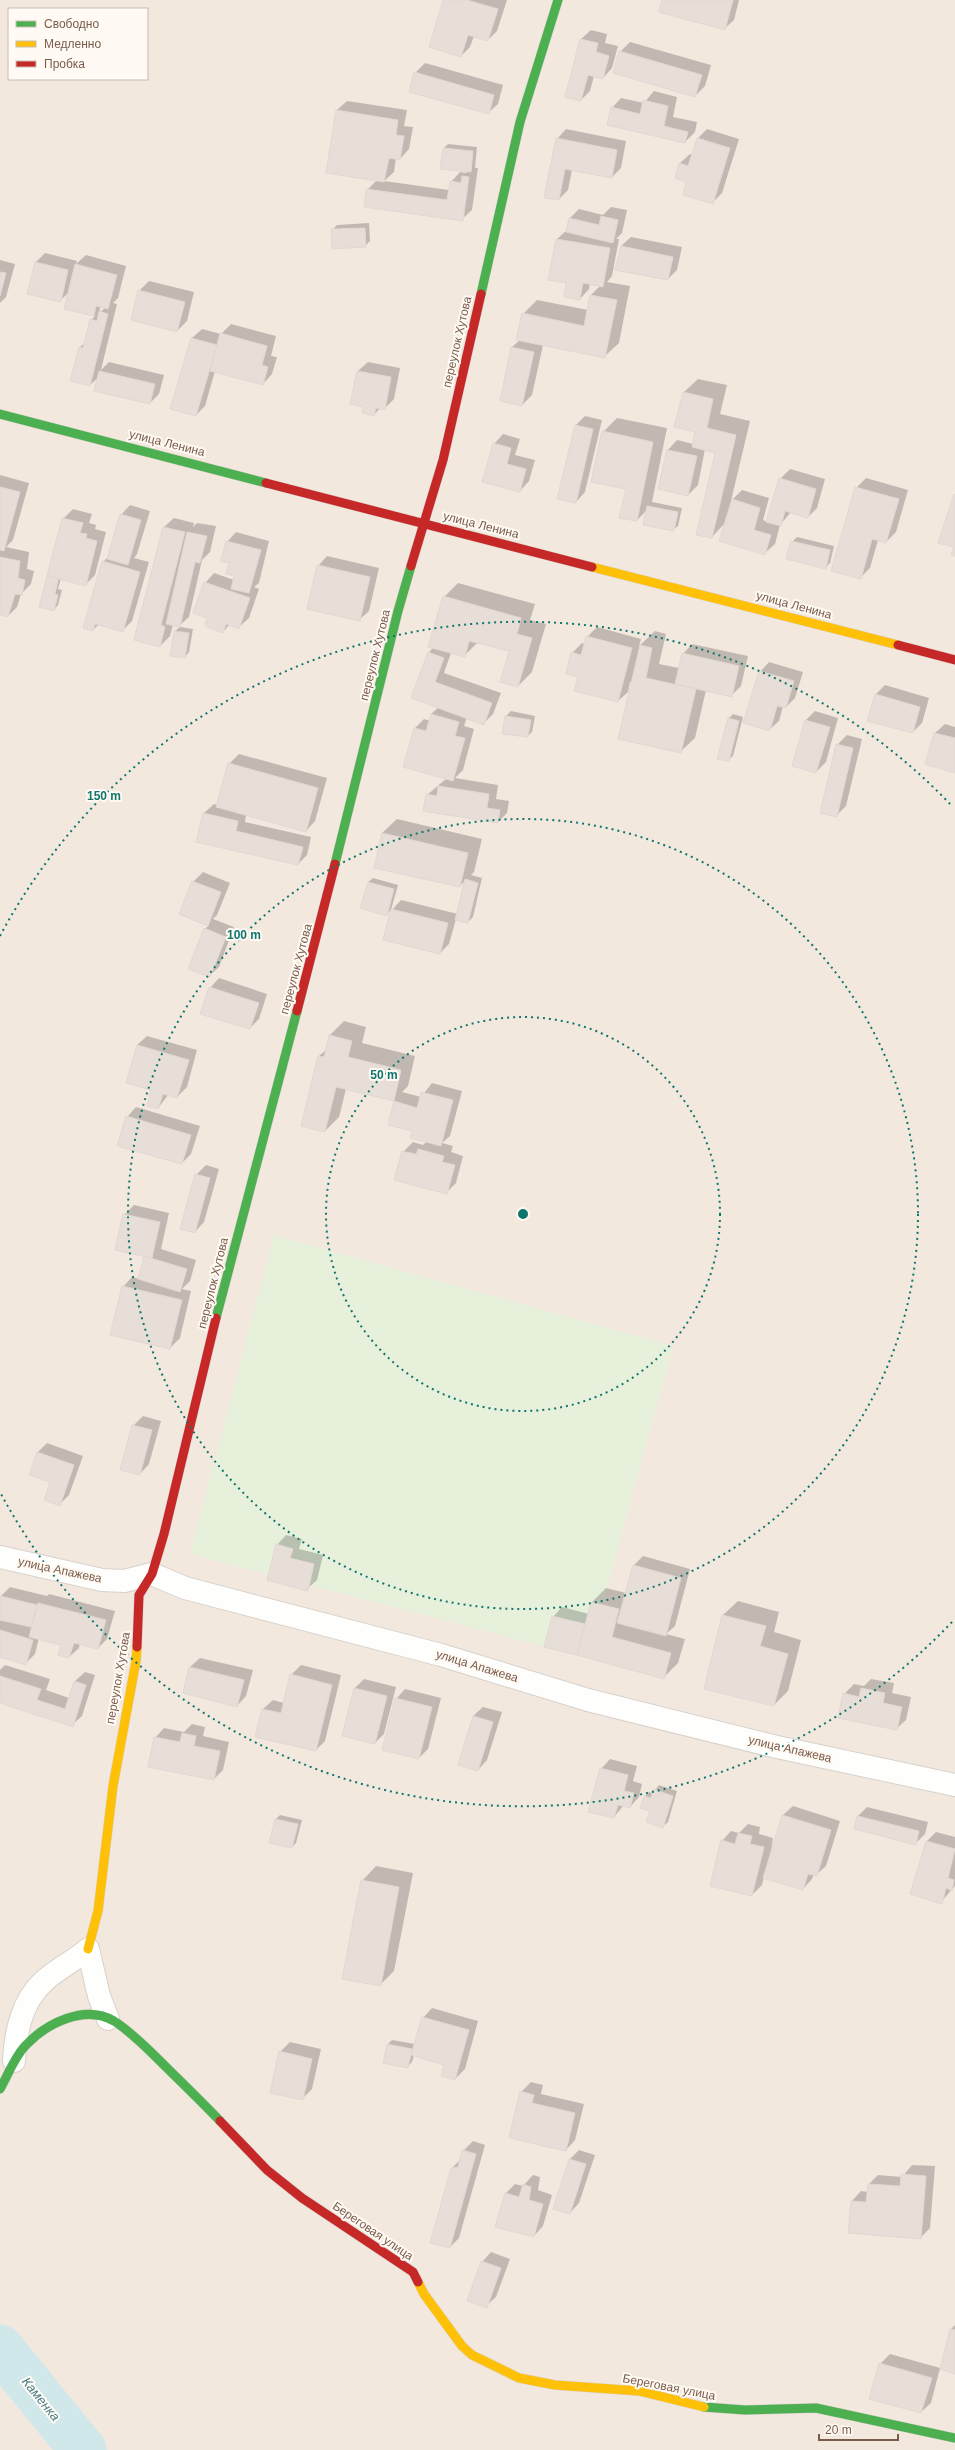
<svg xmlns="http://www.w3.org/2000/svg" width="955" height="2450" font-family="Arial,sans-serif">
<rect width="100%" height="100%" fill="#f9f5f0"/>
<path fill="#f2e8de" fill-rule="evenodd" d="M0 0H955V2450H0ZM9 9H147V79H9ZM673 1346 603 1601 591 1602 585 1624 190 1554Z"/>
<path fill="#e7f0db" d="M274 1235 673 1346 603 1602H591L577 1655 190 1554Z"/>
<g fill="#0003" fill-rule="evenodd">
<path d="M444 0H507L497 31 488 40 474 36 470 47 461 56Z"/>
<path d="M663 0H739L734 20 724 29Z"/>
<path d="M591 30 607 34 605 43 618 46 612 68 603 78 594 76 590 91 581 100 566 97 581 39Z"/>
<path d="M630 42 711 65 705 86 695 96 620 52Z"/>
<path d="M425 63 503 85 498 104 488 113 415 73Z"/>
<path d="M654 91 677 97 673 117 697 122 695 132 685 142 612 108 621 98 644 103Z"/>
<path d="M347 101 407 110 404 126 413 127 409 149 400 159 396 158 394 172 384 181 449 190 451 182 460 172 466 173 468 171 444 148 448 144 477 147 475 168H478L472 210 462 219 367 190 377 180 327 172 337 110Z"/>
<path d="M566 129 626 141 621 168 612 177 572 170 568 190 559 199 557 139Z"/>
<path d="M707 129 739 139 722 193 712 203 688 181 676 177 680 163 690 154 693 155 698 138Z"/>
<path d="M611 207 627 210 622 233 616 239H619L612 276 607 282 630 286 619 343 604 357 543 345 532 395 522 405 512 347 520 340 523 314 537 300 588 310 591 295 601 285 590 284 589 289 580 299 567 282 556 240 567 230 570 218 579 209 603 215Z"/>
<path d="M369 223 370 241 365 246 332 230 337 225Z"/>
<path d="M631 237 682 247 677 270 668 279 621 246Z"/>
<path d="M45 253 77 261 76 264 86 255 126 266 118 298 113 303 117 304 101 370 109 362 164 375 159 394 150 403 99 377 90 385 80 347 86 342 91 320 95 316 65 308 69 292 60 301 35 263ZM102 306 105 307 102 311 99 310Z"/>
<path d="M0 260 15 264 6 297 0 303Z"/>
<path d="M149 281 194 292 187 321 177 331 139 291Z"/>
<path d="M231 324 276 336 271 356 277 357 272 374 263 384 215 371 205 406 196 415 172 409 192 338 202 329 221 334Z"/>
<path d="M368 362 400 368 394 399 384 409 380 408 374 415 365 406 351 403 358 371Z"/>
<path d="M698 379 727 385 720 414 750 421 731 501 742 490 769 498 763 520 767 522 780 479 790 469 825 479 817 508 808 517 791 512 780 525 775 544 765 553 725 523 712 537 716 452 705 449 698 485 688 495 659 488 668 450 677 440 693 444 696 431 683 393Z"/>
<path d="M585 416 602 420 585 492 576 502V425Z"/>
<path d="M617 418 667 428 652 502 682 508 678 526 673 530 648 509 637 520 627 488 603 432Z"/>
<path d="M503 434 520 439 515 455 535 460 529 481 520 491 494 444Z"/>
<path d="M0 475 29 483 13 540 6 547 29 552 27 569 34 571 31 584 21 594 17 607 8 616 0 614Z"/>
<path d="M866 478 908 490 896 532 886 542 878 540 870 568 860 578 856 488Z"/>
<path d="M130 505 150 511 137 554 134 558 149 562 132 621 123 630 99 624 93 630 103 562 109 556 121 515Z"/>
<path d="M73 509 92 514 89 523 96 525 95 529 106 532 95 575 85 585 61 578 58 589 62 590 58 605 54 610 41 606 63 519ZM57 578H59L54 599 52 598Z"/>
<path d="M174 518 194 523 193 527 197 523 216 526 210 552 202 560 189 617 179 626 173 625 170 636 160 646 164 527Z"/>
<path d="M236 532 269 541 259 583 254 587 259 589 249 618 239 627 230 624 223 632 209 618 205 583 214 573 234 580 235 575 230 562 227 542Z"/>
<path d="M797 537 834 546 830 563 825 568 792 542Z"/>
<path d="M327 556 379 568 369 611 359 620 318 566Z"/>
<path d="M458 583 535 604 530 620 546 624 532 672 518 686 510 651 478 642 464 656 451 653 444 673 501 693 493 714 484 723 467 717 464 726 474 729 463 770 455 778 498 785 496 799 509 801 507 813 498 822 427 795 447 778 414 729 424 719 430 721 431 714 439 707 429 652 433 648 444 597Z"/>
<path d="M180 627 193 629 189 652 185 657 171 655 175 631Z"/>
<path d="M597 627 641 639 639 646 655 631 666 634 659 664 679 668 683 654 692 644 748 656 741 686 731 696 706 690 695 738 680 752 632 682H630L628 692 618 701 580 676 572 653 582 643 585 644 587 637Z"/>
<path d="M769 662 803 672 795 698 786 707 783 706 779 721 769 730 760 672Z"/>
<path d="M885 685 929 698 922 723 913 732 875 695Z"/>
<path d="M511 711 535 716 532 732 528 736 503 733 506 716Z"/>
<path d="M815 711 838 718 826 762 816 772 805 721Z"/>
<path d="M733 714 743 717 733 756 728 760 729 718Z"/>
<path d="M945 724 955 727V772L926 764 935 733Z"/>
<path d="M847 735 862 739 846 806 836 816 837 745Z"/>
<path d="M239 754 327 778 315 821 306 831 246 815 245 822 311 837 307 855 298 864 197 841 204 813 214 804 218 805 229 764Z"/>
<path d="M397 819 482 839 474 872 471 875 482 878 473 917 468 922 456 919 449 944 440 953 392 910 401 900 458 914 466 880 460 886 382 833Z"/>
<path d="M203 872 230 883 217 915 213 919 234 927 219 967 209 976 205 929 209 925 180 914 193 882Z"/>
<path d="M373 878 398 885 391 910 387 914 368 882Z"/>
<path d="M219 978 267 994 259 1019 250 1028 210 988Z"/>
<path d="M344 1021 366 1027 362 1043 415 1056 408 1086 402 1092 421 1097 432 1083 462 1091 450 1136 442 1143 453 1146 451 1152 463 1156 456 1183 446 1193 403 1152 413 1142 423 1145 426 1142 413 1131 389 1124 395 1101 346 1089 339 1117 325 1131 319 1056 327 1049 330 1035ZM408 1152 421 1155V1157L408 1154Z"/>
<path d="M147 1036 197 1050 187 1087 177 1097 169 1094 158 1108 137 1045Z"/>
<path d="M136 1107 200 1126 191 1154 182 1163 127 1117Z"/>
<path d="M206 1165 219 1169 204 1222 195 1232 196 1175Z"/>
<path d="M134 1205 169 1213 161 1249 196 1260 190 1281 182 1289 191 1291 180 1338 170 1348 123 1287 132 1277 139 1279 146 1256 124 1215Z"/>
<path d="M143 1416 161 1421 149 1464 140 1474 133 1426Z"/>
<path d="M47 1443 83 1456 69 1495 60 1504 38 1452Z"/>
<path d="M286 1535 302 1539 299 1549 323 1555 317 1580 307 1589 277 1545Z"/>
<path d="M643 1556 690 1569 675 1626 666 1634 685 1639 678 1663 664 1677 579 1652 577 1654 553 1617 562 1607 589 1614 592 1602 606 1588 626 1593 633 1566Z"/>
<path d="M10 1587 47 1596 49 1594 115 1611 107 1639 98 1648 80 1643 79 1648 69 1657 62 1645 39 1638 35 1654 25 1664 0 1656V1621L2 1619H0V1597Z"/>
<path d="M738 1601 779 1612 774 1632 801 1640 788 1691 774 1705 723 1615Z"/>
<path d="M200 1658 253 1670 246 1696 237 1706 184 1693 190 1667Z"/>
<path d="M5 1665 50 1679 46 1690 69 1698 75 1681 85 1672 95 1675 82 1716 72 1725 0 1702V1670Z"/>
<path d="M301 1665 341 1675 325 1741 316 1750 263 1709 273 1700 284 1703 291 1675Z"/>
<path d="M364 1679 396 1687 384 1734 375 1743 355 1688Z"/>
<path d="M871 1679 894 1683 892 1693 911 1697 906 1720 896 1729 844 1694 854 1684 864 1686Z"/>
<path d="M405 1689 441 1698 428 1749 419 1758 396 1699Z"/>
<path d="M483 1707 502 1712 487 1760 478 1770 473 1716Z"/>
<path d="M192 1724 205 1727 203 1736 229 1742 223 1770 214 1779 155 1738 164 1728 184 1732Z"/>
<path d="M610 1759 637 1766 633 1781 642 1784 639 1797 630 1807 624 1805 614 1817 601 1769Z"/>
<path d="M659 1785 677 1791 668 1822 663 1826 644 1797 649 1792 653 1793Z"/>
<path d="M793 1806 840 1821 826 1866 816 1875 814 1874 812 1879 803 1889 764 1877 762 1885 752 1895 722 1841 731 1831 739 1833 748 1824 760 1827 759 1834 773 1838 770 1859 783 1815Z"/>
<path d="M867 1807 928 1822 925 1834 915 1844 858 1816Z"/>
<path d="M280 1815 302 1820 296 1843 292 1847 276 1819Z"/>
<path d="M936 1832 955 1837V1886L941 1902 927 1841Z"/>
<path d="M376 1866 413 1873 394 1971 380 1985 362 1881Z"/>
<path d="M432 2008 478 2021 465 2069 455 2079 446 2064 414 2055 412 2062 407 2067 388 2044 392 2040 415 2044 423 2018Z"/>
<path d="M290 2042 321 2049 312 2089 302 2099 280 2052Z"/>
<path d="M531 2082 543 2085 541 2094 584 2104 575 2140 566 2150 521 2092Z"/>
<path d="M473 2141 485 2145 459 2238 450 2247 452 2168 461 2159 463 2151Z"/>
<path d="M579 2150 595 2155 579 2203 570 2213V2159Z"/>
<path d="M912 2165 935 2166 930 2228 920 2238 849 2232 852 2201 861 2191 868 2192 869 2184 878 2175 902 2177Z"/>
<path d="M533 2175 540 2177 538 2190 552 2195 543 2226 534 2236 506 2193 515 2184 523 2186Z"/>
<path d="M491 2252 510 2259 496 2297 486 2306 482 2262Z"/>
<path d="M955 2325V2373L951 2329Z"/>
<path d="M890 2354 940 2368 931 2403 921 2412 880 2364Z"/>
</g>
<g fill="none" stroke-linecap="round" stroke-linejoin="round">
<path stroke="#d0e8ea" stroke-width="47" d="M0 2348 83 2450"/>
</g>
<g fill="#e6ded7" stroke="#e2d8d2">
<path d="M443 0H467L498 9 488 41 468 35 461 57 429 47Z"/>
<path d="M662 0H733L725 30 659 12Z"/>
<path d="M580 39 598 43 596 52 609 56 603 79 588 75 581 101 565 97Z"/>
<path d="M619 51 702 75 695 97 613 73Z"/>
<path d="M414 72 494 95 489 114 409 92Z"/>
<path d="M643 100 668 106 664 126 688 132 685 143 607 125 611 107 640 114Z"/>
<path d="M336 110 398 120 396 135 404 136 400 160 389 158 384 182 326 173Z"/>
<path d="M556 138 617 150 612 178 565 169 559 200 544 198Z"/>
<path d="M697 138 730 148 713 204 683 195 686 182 675 178 679 163 688 166Z"/>
<path d="M443 148 473 151 471 172 440 169Z"/>
<path d="M462 176 469 177 463 221 364 207 366 189 447 200 450 181 461 183Z"/>
<path d="M601 216 618 220 613 243 566 232 569 218 599 225Z"/>
<path d="M365 228 366 247 332 249 331 229Z"/>
<path d="M556 239 610 248 603 287 583 283 580 300 564 297 566 283 548 280Z"/>
<path d="M621 246 673 257 668 280 615 270Z"/>
<path d="M35 262 68 270 61 302 27 294Z"/>
<path d="M75 264 117 275 108 309 96 306 94 316 64 309Z"/>
<path d="M0 272 6 273 0 296Z"/>
<path d="M138 290 185 302 177 332 131 320Z"/>
<path d="M590 295 617 300 605 358 516 340 522 313 584 326Z"/>
<path d="M99 311 108 314 90 386 70 381 79 347 83 348 90 319 97 321Z"/>
<path d="M220 333 267 346 262 365 268 367 263 385 210 371Z"/>
<path d="M191 338 217 345 196 416 170 409Z"/>
<path d="M511 347 534 352 522 406 500 401Z"/>
<path d="M99 371 155 384 150 404 94 391Z"/>
<path d="M357 371 391 377 385 410 376 408 374 416 362 413 364 407 350 404Z"/>
<path d="M683 392 713 399 707 428 736 435 712 538 696 535 715 453 692 447 695 432 674 427Z"/>
<path d="M575 425 593 429 576 503 557 499Z"/>
<path d="M602 431 653 442 637 521 619 518 626 489 591 482Z"/>
<path d="M493 443 511 448 507 464 526 469 520 492 482 482Z"/>
<path d="M667 450 697 456 688 496 658 489Z"/>
<path d="M779 478 816 489 808 518 785 511 781 526 766 522Z"/>
<path d="M0 487 20 492 4 551 0 550Z"/>
<path d="M855 487 899 499 886 543 872 539 861 579 831 571Z"/>
<path d="M954 494 955 495V556L951 555 954 547 938 543Z"/>
<path d="M732 499 760 508 754 530 771 535 765 555 719 541Z"/>
<path d="M647 506 678 512 674 531 643 525Z"/>
<path d="M120 514 141 520 128 565 107 559Z"/>
<path d="M62 518 83 523 80 533 87 534 86 538 97 541 86 586 47 576Z"/>
<path d="M163 527 185 532 161 625 165 627 160 647 134 640Z"/>
<path d="M187 532 207 536 200 563 195 562 180 627 166 624Z"/>
<path d="M226 541 261 550 249 593 231 589 234 576 226 574 229 563 221 561Z"/>
<path d="M791 541 830 550 826 569 786 559Z"/>
<path d="M0 557 20 561 18 578 25 580 22 595 15 594 8 617 0 615Z"/>
<path d="M102 561 140 572 123 632 95 624 93 631 83 628Z"/>
<path d="M317 565 370 577 360 621 307 609Z"/>
<path d="M47 576 58 578 54 594 58 595 54 611 39 607Z"/>
<path d="M204 582 250 598 239 629 226 624 223 633 205 626 207 618 193 613Z"/>
<path d="M443 596 521 618 517 634 532 638 518 687 500 682 509 651 469 641 465 657 428 647Z"/>
<path d="M174 631 189 633 185 658 170 656Z"/>
<path d="M586 636 632 648 618 702 574 691 578 677 566 674 571 652 581 655Z"/>
<path d="M640 645 652 648 646 678 696 689 681 753 618 739Z"/>
<path d="M428 652 444 658 435 682 492 703 484 725 411 698Z"/>
<path d="M682 653 739 666 732 697 675 684Z"/>
<path d="M759 671 794 681 786 708 777 706 770 731 743 723Z"/>
<path d="M875 694 920 707 913 733 867 721Z"/>
<path d="M431 714 459 722 455 736 465 738 453 781 403 767 414 728 426 731Z"/>
<path d="M505 716 531 720 528 737 502 734Z"/>
<path d="M728 718 739 721 729 761 717 759Z"/>
<path d="M805 720 830 727 816 773 792 766Z"/>
<path d="M934 733 955 738V773L925 764Z"/>
<path d="M836 744 853 748 837 817 820 813Z"/>
<path d="M228 763 318 788 306 832 216 807Z"/>
<path d="M438 786 489 794 487 808 500 810 498 823 423 811 426 794 437 796Z"/>
<path d="M203 813 238 821 236 831 303 847 298 865 196 842Z"/>
<path d="M382 833 468 853 460 887 374 868Z"/>
<path d="M465 879 478 883 468 923 455 920Z"/>
<path d="M192 881 221 892 208 926 179 914Z"/>
<path d="M368 882 394 889 387 916 360 908Z"/>
<path d="M391 909 448 923 440 954 383 940Z"/>
<path d="M204 928 226 937 210 977 188 969Z"/>
<path d="M209 987 259 1003 250 1029 200 1014Z"/>
<path d="M329 1035 352 1041 348 1057 401 1070 394 1101 336 1087 325 1132 301 1126 318 1056 324 1057Z"/>
<path d="M137 1045 189 1060 177 1098 163 1094 158 1109 147 1106 151 1090 126 1083Z"/>
<path d="M421 1092 453 1100 441 1146 410 1138 412 1131 388 1125 394 1101 417 1108Z"/>
<path d="M126 1116 191 1135 182 1164 117 1146Z"/>
<path d="M418 1149 444 1156 442 1162 455 1165 447 1194 394 1180 402 1151 416 1155Z"/>
<path d="M195 1174 210 1178 195 1233 180 1229Z"/>
<path d="M123 1214 160 1222 152 1258 115 1250Z"/>
<path d="M144 1256 187 1269 180 1292 138 1279Z"/>
<path d="M122 1286 182 1300 170 1349 110 1335Z"/>
<path d="M132 1425 152 1430 140 1475 120 1470Z"/>
<path d="M37 1452 74 1465 60 1506 44 1500 50 1482 29 1475Z"/>
<path d="M276 1544 293 1549 290 1558 314 1564 308 1591 267 1580Z"/>
<path d="M633 1565 681 1578 666 1636 617 1623Z"/>
<path d="M0 1596 37 1605 31 1627 0 1620Z"/>
<path d="M591 1602 619 1609 612 1637 671 1653 664 1679 577 1655Z"/>
<path d="M38 1603 106 1620 98 1649 74 1643 69 1658 58 1655 61 1645 29 1637Z"/>
<path d="M722 1615 766 1626 760 1646 788 1654 774 1706 704 1689Z"/>
<path d="M552 1616 585 1624 577 1655 544 1647Z"/>
<path d="M0 1630 33 1640 26 1665 0 1657Z"/>
<path d="M189 1667 244 1680 237 1707 183 1693Z"/>
<path d="M290 1674 332 1685 316 1751 255 1737 262 1709 281 1713Z"/>
<path d="M0 1676 41 1689 37 1700 65 1709 74 1681 86 1685 73 1727 0 1703Z"/>
<path d="M354 1688 387 1696 375 1744 342 1736Z"/>
<path d="M861 1688 885 1693 883 1703 902 1707 897 1730 838 1718 843 1693 859 1697Z"/>
<path d="M395 1698 432 1707 419 1759 382 1750Z"/>
<path d="M473 1716 493 1722 478 1771 458 1765Z"/>
<path d="M182 1733 196 1736 194 1746 220 1751 214 1780 148 1767 154 1737 180 1742Z"/>
<path d="M600 1768 628 1775 624 1791 634 1793 630 1808 618 1805 614 1818 588 1812Z"/>
<path d="M653 1789 673 1796 663 1828 646 1822 650 1811 640 1808 644 1796 651 1798Z"/>
<path d="M782 1815 831 1830 817 1876 808 1874 803 1890 763 1878Z"/>
<path d="M857 1816 919 1831 916 1845 854 1829Z"/>
<path d="M275 1819 298 1824 292 1848 269 1843Z"/>
<path d="M738 1833 752 1836 750 1844 764 1847 752 1896 710 1886 721 1840 735 1844Z"/>
<path d="M926 1841 955 1849 948 1878 954 1880 952 1891 946 1888 942 1904 910 1894Z"/>
<path d="M361 1880 399 1887 381 1986 342 1979Z"/>
<path d="M422 2017 469 2030 455 2080 441 2076 444 2065 411 2055Z"/>
<path d="M387 2044 412 2049 408 2068 383 2063Z"/>
<path d="M279 2051 312 2059 303 2100 270 2093Z"/>
<path d="M520 2091 534 2095 532 2103 575 2113 566 2151 509 2138Z"/>
<path d="M462 2150 476 2154 450 2248 430 2243 451 2168 458 2167Z"/>
<path d="M569 2159 586 2164 570 2214 553 2209Z"/>
<path d="M901 2174 926 2176 921 2239 848 2233 851 2201 866 2202 868 2184 900 2186Z"/>
<path d="M523 2184 531 2187 529 2200 543 2204 534 2237 495 2227 505 2193 519 2197Z"/>
<path d="M481 2261 501 2268 487 2308 467 2301Z"/>
<path d="M950 2329 955 2330V2374L940 2369Z"/>
<path d="M879 2363 932 2378 921 2413 869 2399Z"/>
</g>
<g fill="none" stroke-linecap="round" stroke-linejoin="round">
<defs>
<g id="street">
<path d="M0 1557 102 1580 124 1581 152 1574 185 1588 441 1655 588 1700 777 1747 955 1785"/>
<path d="M14 2061C15 2034 22 2001 43 1982 57 1969 74 1961 88 1949L99 1996 108 2019"/>
</g>
<g id="fast">
<path d="M481 294 520 122 558 0"/>
<path d="M0 414 266 483"/>
<path d="M335 864 398 611 411 566"/>
<path d="M216 1318 297 1011"/>
<path d="M0 2089C8 2075 15 2056 26 2045 47 2023 85 2004 114 2021 130 2031 146 2047 160 2061 180 2081 200 2100 220 2121"/>
<path d="M704 2407 745 2410 816 2408 955 2438"/>
</g>
<g id="slow">
<path d="M592 567 898 645"/>
<path d="M88 1949 98 1911 113 1786 136 1661 137 1647"/>
<path d="M418 2282 424 2294 462 2346 472 2355 519 2378 555 2385 639 2391 704 2407"/>
</g>
<g id="jam">
<path d="M266 483 592 567"/>
<path d="M411 566 443 460 481 294"/>
<path d="M898 645 955 660"/>
<path d="M297 1011 335 864"/>
<path d="M137 1647 139 1595 152 1574 164 1534 216 1318"/>
<path d="M220 2121 267 2170 302 2198 413 2272 418 2282"/>
</g>
</defs>
<use href="#street" stroke="#d7d1cb" stroke-width="24"/>
<use href="#fast" stroke="#d9d2cb" stroke-width="10"/>
<use href="#slow" stroke="#d9d2cb" stroke-width="10"/>
<use href="#jam" stroke="#d9d2cb" stroke-width="10"/>
<use href="#street" stroke="#fefefd" stroke-width="22"/>
<use href="#fast" stroke="#4caf50" stroke-width="9"/>
<use href="#slow" stroke="#ffc107" stroke-width="9"/>
<use href="#jam" stroke="#c62828" stroke-width="9"/>
</g>
<g fill="none" stroke="#0f766e" stroke-width="2" stroke-dasharray="2 4">
<circle cx="523" cy="1214" r="197"/>
<circle cx="523" cy="1214" r="395"/>
<path d="M952 1622A592 592 0 0 1 0 1492M0 936A592 592 0 0 1 952 806"/>
</g>
<g text-anchor="middle" dominant-baseline="central" stroke-width="4" stroke-linejoin="round" paint-order="stroke">
<g font-size="12" fill="#7a5c4d" stroke="#fffaf3">
<text transform="translate(457 342) rotate(-77)">переулок Хутова</text>
<text transform="translate(167 443) rotate(14)">улица Ленина</text>
<text transform="translate(481 525) rotate(14)">улица Ленина</text>
<text transform="translate(794 605) rotate(15)">улица Ленина</text>
<text transform="translate(375 655) rotate(-76)">переулок Хутова</text>
<text transform="translate(296 969) rotate(-75)">переулок Хутова</text>
<text transform="translate(213 1283) rotate(-76)">переулок Хутова</text>
<text transform="translate(60 1570) rotate(12)">улица Апажева</text>
<text transform="translate(477 1666) rotate(17)">улица Апажева</text>
<text transform="translate(118 1678) rotate(-80)">переулок Хутова</text>
<text transform="translate(790 1749) rotate(13)">улица Апажева</text>
<text transform="translate(373 2231) rotate(34)">Береговая улица</text>
<text transform="translate(669 2387) rotate(11)">Береговая улица</text>
</g>
<g font-size="13" font-style="italic" fill="#437c86" stroke="#fffaf3">
<text transform="translate(41 2399) rotate(51)">Каменка</text>
</g>
</g>
<circle cx="523" cy="1214" r="6" fill="#0f766e" stroke="#fffaf3" stroke-width="2"/>
<g font-size="12" text-anchor="middle" font-weight="bold" fill="#0f766e" stroke="#fffaf3" stroke-width="4" stroke-linejoin="round" paint-order="stroke">
<text x="104" y="800">150 m</text>
<text x="244" y="939">100 m</text>
<text x="384" y="1079">50 m</text>
</g>
<rect x="8" y="8" width="140" height="72" fill="#fffaf3" stroke="#cabbb1"/>
<rect x="16" y="21" width="20" height="6" fill="#4caf50" stroke="#cabbb1"/>
<text x="44" y="28" font-size="12" fill="#7a5c4d">Свободно</text>
<rect x="16" y="41" width="20" height="6" fill="#ffc107" stroke="#cabbb1"/>
<text x="44" y="48" font-size="12" fill="#7a5c4d">Медленно</text>
<rect x="16" y="61" width="20" height="6" fill="#c62828" stroke="#cabbb1"/>
<text x="44" y="68" font-size="12" fill="#7a5c4d">Пробка</text>
<path d="M819 2434v6h79v-6" fill="none" stroke="#7a5c4d" stroke-width="2"/>
<text x="825" y="2434" font-size="12" fill="#7a5c4d" stroke="#fffaf3" stroke-width="3" paint-order="stroke">20 m</text>
</svg>
